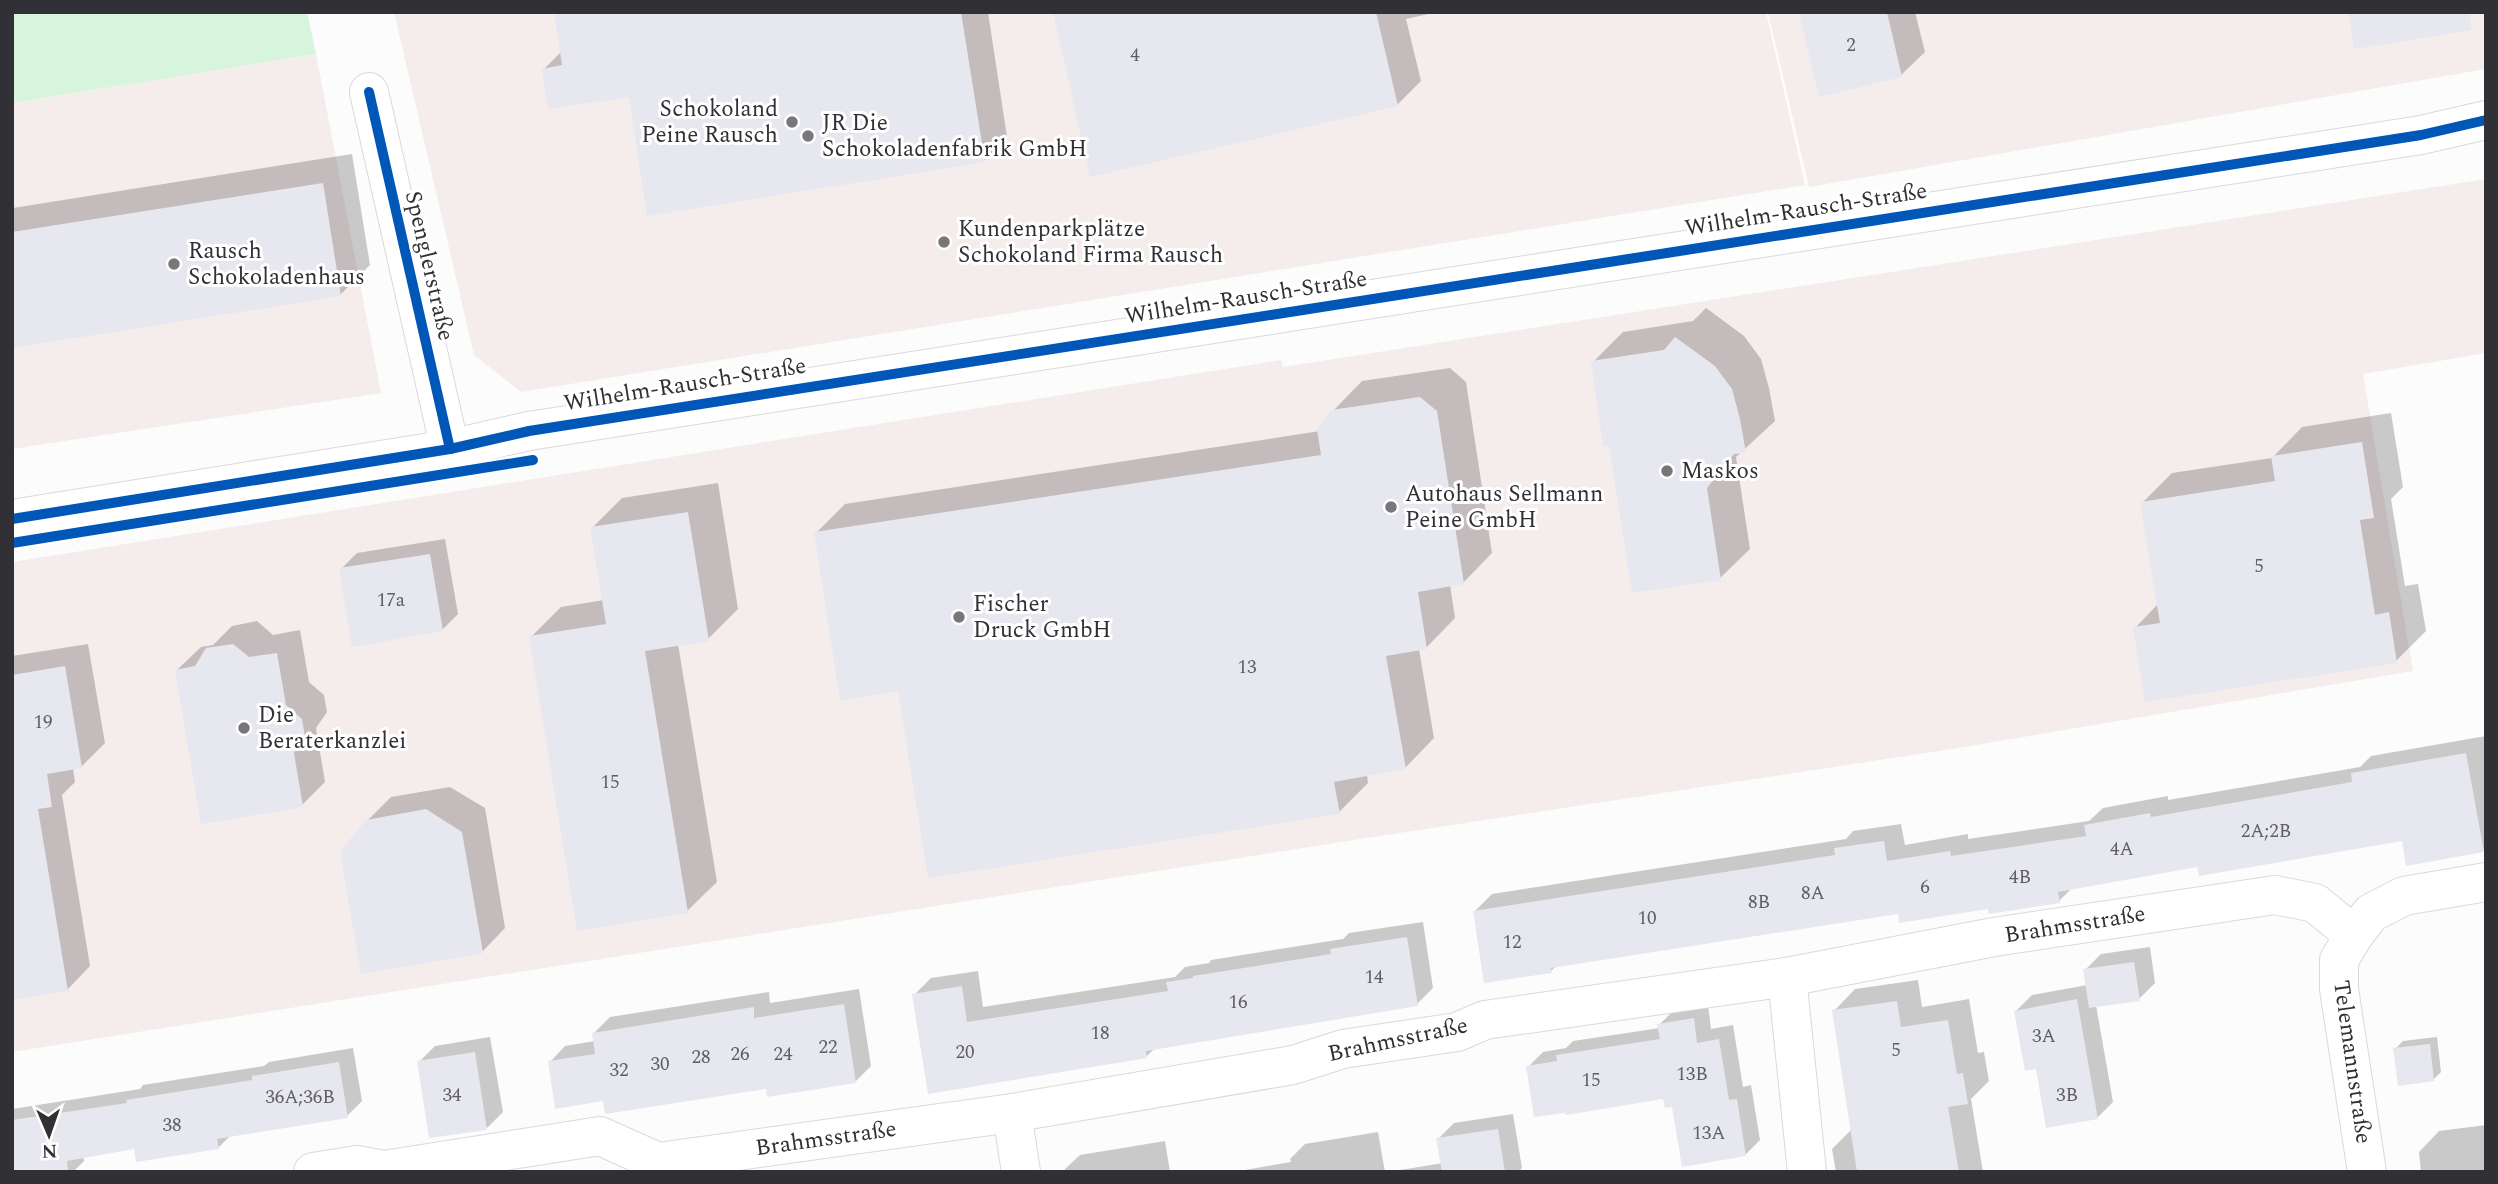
<svg xmlns="http://www.w3.org/2000/svg" width="2498" height="1184" font-family="Spectral,serif">
<rect width="100%" height="100%" fill="#fcfcfc"/>
<g fill="#f5ecec">
<path d="M394 12H1766L1805 185 521 392 474 355Z"/>
<path d="M1768 12H2486V69L1809 187Z"/>
<path d="M316 54 381 393 12 449V103Z"/>
<path d="M2486 179V353L2363 374 2413 671 1952 749 1360 839 12 1052V562L1281 360 1283 367Z"/>
</g>
<path fill="#d6f5dc" d="M12 12H307L316 54 12 103Z"/>
<g fill="#0003">
<path d="M556 12H988L1007 137 984 161 631 95 544 69 562 51Z"/>
<path d="M1055 12H1437L1406 19 1421 81 1397 105Z"/>
<path d="M1801 12H1915L1925 52 1901 75Z"/>
<path d="M352 154 370 265 340 295 12 347 13 208Z"/>
<path d="M1706 308 1744 336 1761 359 1769 388 1775 421 1736 457 1750 549 1720 578 1611 444 1593 362 1623 332 1693 321Z"/>
<path d="M1450 368 1466 382 1492 553 1463 583 1450 585 1455 618 1426 648 1419 649 1434 738 1405 768 1367 775 1368 783 1339 812 900 689 816 533 845 504 1320 431 1333 411 1362 381Z"/>
<path d="M2391 413 2403 487 2391 499 2405 586 2418 584 2426 631 2396 661 2135 628 2158 604 2142 503 2172 473 2272 458 2302 427Z"/>
<path d="M718 483 738 609 708 639 678 644 717 882 687 911 531 637 561 607 604 600 592 528 622 498Z"/>
<path d="M445 539 458 614 442 630 341 569 357 553Z"/>
<path d="M257 621 273 635 300 630 309 682 324 695 327 712 316 728 325 782 302 805 177 670 201 647 213 645 232 626Z"/>
<path d="M88 644 105 743 81 767 73 768 75 782 62 795 90 966 67 990 12 998V656Z"/>
<path d="M2486 736V847L2483 850 2403 839 2199 865 2073 887 2059 901 1899 912 1557 965 1551 971 1474 912 1492 894 1846 839 1853 831 1901 824 1905 845 1968 834V839L2089 821 2103 808 2168 796V800L2360 767 2371 756Z"/>
<path d="M450 787 485 808 505 928 482 952 367 821 391 797Z"/>
<path d="M1423 922 1433 988 1417 1004 1155 1048 1146 1057 930 1092 914 995 931 978 978 971 983 1007 1175 977 1185 967 1209 963 1211 960 1343 939 1349 933Z"/>
<path d="M2150 947 2155 983 2139 999 2096 1005 2113 1102 2097 1118 2037 1067 2016 1011 2032 995 2087 985 2085 970 2101 954Z"/>
<path d="M1918 980 1922 1007 1969 999 1978 1053 1984 1052 1989 1081 1971 1099 1983 1172H1836L1832 1149 1852 1129 1834 1011 1855 989Z"/>
<path d="M859 989 871 1066 855 1082 604 1099 550 1062 565 1046 595 1041 594 1033 610 1017 769 992 770 1003Z"/>
<path d="M1708 1005 1711 1029 1733 1025 1743 1087 1751 1085 1760 1140 1745 1155 1665 1097 1528 1067 1543 1052 1566 1048 1573 1041 1660 1028 1659 1025 1674 1010Z"/>
<path d="M490 1037 503 1112 487 1128 419 1062 435 1046Z"/>
<path d="M2437 1037 2441 1072 2433 1080 2395 1049 2403 1041Z"/>
<path d="M353 1048 362 1101 347 1116 231 1135 218 1148 135 1147 83 1156 84 1161 73 1172H12V1109L140 1089 143 1085 264 1066 269 1062Z"/>
<path d="M1513 1114 1522 1168 1518 1172H1388L1443 1163 1438 1139 1454 1123Z"/>
<path d="M2486 1125V1172H2421L2419 1152 2439 1131Z"/>
<path d="M1378 1132 1385 1172H1233L1291 1162 1290 1159 1305 1144Z"/>
<path d="M1165 1141 1170 1172H1065V1169L1080 1155Z"/>
</g>
<g fill="#e7e7f0">
<path d="M554 12H961L985 162 647 216 629 97 548 109 542 69 562 65Z"/>
<path d="M1053 12H1376L1398 106 1090 177Z"/>
<path d="M1799 12H1887L1902 77 1819 97Z"/>
<path d="M2348 12H2470L2471 30 2354 49Z"/>
<path d="M323 183 341 296 12 348V232Z"/>
<path d="M1675 337 1715 366 1732 389 1740 419 1746 453 1734 454 1707 488 1721 580 1632 593 1609 445 1603 446 1591 361 1664 350Z"/>
<path d="M1420 397 1437 411 1464 584 1418 592 1427 649 1386 656 1406 769 1334 782 1340 814 928 878 898 691 840 701 814 532 1321 455 1317 429 1331 410Z"/>
<path d="M2362 442 2374 518 2360 520 2375 615 2389 612 2397 663 2145 702 2133 627 2160 623 2140 502 2275 481 2271 456Z"/>
<path d="M688 512 709 641 645 651 688 913 577 931 529 636 606 624 590 527Z"/>
<path d="M430 554 443 631 352 647 339 568Z"/>
<path d="M233 644 249 657 277 653 286 705 302 719 305 737 294 753 303 807 201 824 175 670 195 666 206 648Z"/>
<path d="M65 666 82 768 47 774 52 807 38 809 68 991 12 1000V675Z"/>
<path d="M2466 753 2484 852 2406 866 2402 841 2199 876 2197 867 2058 892 2060 903 1989 914 1988 909 1899 923 1898 914 1551 968 1552 973 1484 983 1473 911 1835 855 1834 848 1884 841 1887 861 1950 851 1951 856 2086 836 2084 825 2150 813 2151 817 2352 782 2351 773Z"/>
<path d="M426 809 462 832 483 953 361 974 340 852 366 820Z"/>
<path d="M1407 937 1418 1006 1146 1051 1147 1058 928 1094 912 994 962 986 967 1022 1168 991 1166 982 1193 978V976L1331 954 1330 949Z"/>
<path d="M2134 962 2140 1001 2089 1008 2083 969Z"/>
<path d="M2077 999 2098 1119 2046 1128 2036 1069 2025 1071 2014 1011Z"/>
<path d="M1897 1001 1901 1027 1948 1020 1957 1074 1963 1073 1968 1104 1948 1107 1959 1172H1857L1832 1010Z"/>
<path d="M844 1004 856 1083 767 1097 766 1089 605 1114 603 1101 555 1109 548 1061 595 1054 592 1033 754 1007V1018Z"/>
<path d="M1694 1018 1697 1043 1719 1039 1729 1100 1737 1099 1746 1156 1682 1167 1672 1107 1665 1108 1663 1099 1566 1115 1565 1113 1534 1117 1526 1066 1557 1061 1556 1055 1660 1039 1657 1024Z"/>
<path d="M2430 1044 2434 1081 2398 1086 2393 1048Z"/>
<path d="M475 1052 487 1130 429 1138 417 1061Z"/>
<path d="M339 1062 348 1118 217 1139 219 1149 136 1162 134 1149 67 1161 68 1172H12V1120L127 1103 126 1100 252 1080V1076Z"/>
<path d="M1498 1129 1505 1172H1442L1436 1138Z"/>
</g>
<g fill="none" stroke-linecap="round" stroke-linejoin="round">
<defs>
<g id="street">
<path d="M369 92 450 449"/>
<path d="M1787 977 1994 937 2275 895 2315 903 2354 935"/>
<path d="M1012 1113 1021 1172"/>
<path d="M313 1172 357 1165 384 1170 600 1136 658 1162 1012 1113 1293 1065 1343 1049 1457 1032 1485 1020 1787 977 1807 1172"/>
<path d="M2367 1172 2339 989V960L2354 935 2371 913 2404 896 2486 882"/>
</g>
<path id="secondary" d="M12 519 450 449 529 431 2421 135 2486 120"/>
</defs>
<use href="#street" stroke="#d9d9da" stroke-width="40"/>
<use href="#secondary" stroke="#d9d9da" stroke-width="40"/>
<use href="#street" stroke="#fff" stroke-width="38"/>
<use href="#secondary" stroke="#fff" stroke-width="38"/>
<defs>
<g id="cycleway">
<path d="M369 92 450 449"/>
<path d="M12 519 450 449 529 431 2421 135 2486 120"/>
<path d="M12 543 533 460"/>
</g>
</defs>
<use href="#cycleway" stroke="#fff" stroke-width="15"/>
<use href="#cycleway" stroke="#0057b8" stroke-width="10"/>
</g>
<g fill="#77777b" stroke="#fff" stroke-width="2.5">
<circle cx="792" cy="122" r="7"/>
<circle cx="808" cy="136" r="7"/>
<circle cx="944" cy="242" r="7"/>
<circle cx="174" cy="264" r="7"/>
<circle cx="1667" cy="471" r="7"/>
<circle cx="1391" cy="507" r="7"/>
<circle cx="959" cy="617" r="7"/>
<circle cx="244" cy="728" r="7"/>
</g>
<g text-anchor="middle" dominant-baseline="central" stroke-width="6" stroke-linejoin="round" paint-order="stroke">
<g font-size="19" fill="#5e5e64">
<text x="1851" y="45">2</text>
<text x="1135" y="55">4</text>
<text x="2259" y="566">5</text>
<text x="391" y="600">17a</text>
<text x="1247" y="667">13</text>
<text x="43" y="722">19</text>
<text x="610" y="782">15</text>
<text x="2266" y="831">2A;2B</text>
<text x="2122" y="849">4A</text>
<text x="2020" y="877">4B</text>
<text x="1925" y="887">6</text>
<text x="1813" y="893">8A</text>
<text x="1759" y="902">8B</text>
<text x="1647" y="918">10</text>
<text x="1512" y="942">12</text>
<text x="1374" y="977">14</text>
<text x="1238" y="1002">16</text>
<text x="1100" y="1033">18</text>
<text x="2044" y="1036">3A</text>
<text x="828" y="1047">22</text>
<text x="1896" y="1050">5</text>
<text x="965" y="1052">20</text>
<text x="740" y="1054">26</text>
<text x="783" y="1054">24</text>
<text x="701" y="1057">28</text>
<text x="660" y="1064">30</text>
<text x="619" y="1070">32</text>
<text x="1692" y="1074">13B</text>
<text x="1591" y="1080">15</text>
<text x="452" y="1095">34</text>
<text x="2067" y="1095">3B</text>
<text x="300" y="1097">36A;36B</text>
<text x="172" y="1125">38</text>
<text x="1709" y="1133">13A</text>
</g>
<g font-size="23" fill="#303035" stroke="#fff" text-anchor="start">
<text x="778" y="109" text-anchor="end">Schokoland<tspan x="778" dy="26">Peine Rausch</tspan></text>
<text x="822" y="123">JR Die<tspan x="822" dy="26">Schokoladenfabrik GmbH</tspan></text>
<text x="958" y="229">Kundenparkplätze<tspan x="958" dy="26">Schokoland Firma Rausch</tspan></text>
<text x="188" y="251">Rausch<tspan x="188" dy="26">Schokoladenhaus</tspan></text>
<text x="1681" y="471">Maskos</text>
<text x="1405" y="494">Autohaus Sellmann<tspan x="1405" dy="26">Peine GmbH</tspan></text>
<text x="973" y="604">Fischer<tspan x="973" dy="26">Druck GmbH</tspan></text>
<text x="258" y="715">Die<tspan x="258" dy="26">Beraterkanzlei</tspan></text>
</g>
<g font-size="23" fill="#303035" stroke="#fff">
<text transform="translate(1806 210) rotate(-9)">Wilhelm-Rausch-Straße</text>
<text transform="translate(429 266) rotate(77)">Spenglerstraße</text>
<text transform="translate(1246 298) rotate(-9)">Wilhelm-Rausch-Straße</text>
<text transform="translate(685 385) rotate(-9)">Wilhelm-Rausch-Straße</text>
<text transform="translate(2075 925) rotate(-9)">Brahmsstraße</text>
<text transform="translate(1398 1040) rotate(-12)">Brahmsstraße</text>
<text transform="translate(2352 1062) rotate(82)">Telemannstraße</text>
<text transform="translate(826 1139) rotate(-8)">Brahmsstraße</text>
</g>
</g>
<rect width="2498" height="1184" fill="none" stroke="#303035" stroke-width="28"/>
<g transform="translate(49 1135) rotate(178)" stroke="#ffffff" stroke-width="5" paint-order="stroke">
<path d="M0-5L12 26L0 18L-12 26Z" fill="#303035"/>
<text y="-10" font-size="19" font-weight="bold" text-anchor="middle" fill="#303035">N</text>
</g>
</svg>
